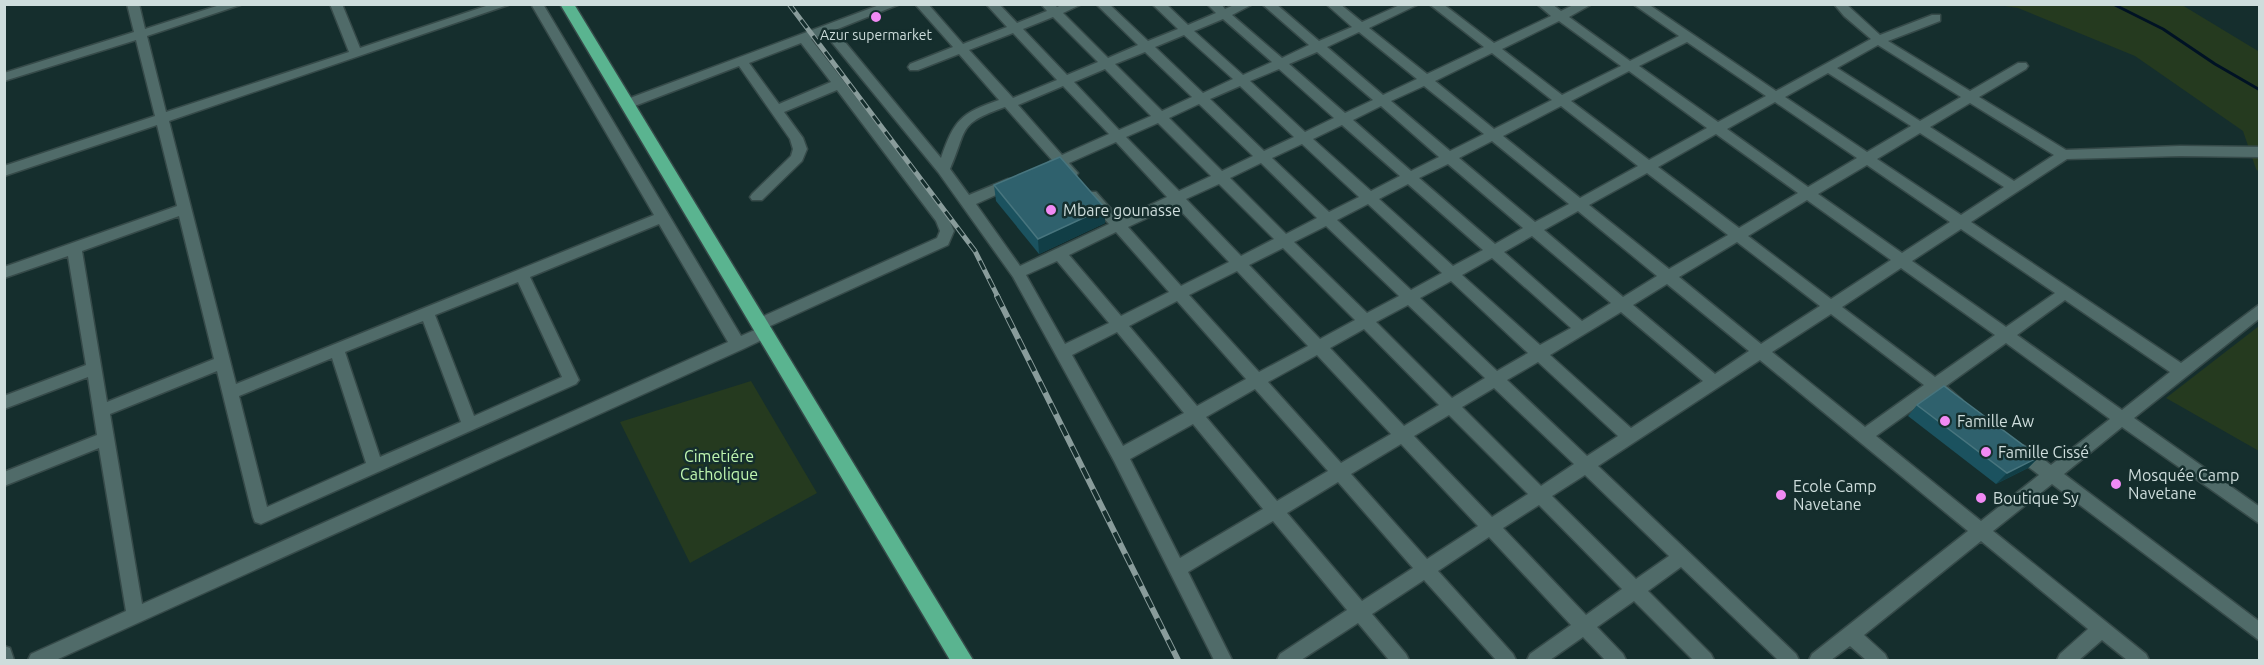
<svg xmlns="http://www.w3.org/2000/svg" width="2264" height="665" font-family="Ubuntu,sans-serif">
<rect width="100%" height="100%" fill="#152e2d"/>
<g fill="#253a1f">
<path d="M1998 5H2182L2258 51 2260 52 2259 172 2256 169 2243 131 2135 56 2018 8Z"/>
<path d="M2259 326V451L2166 398Z"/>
<path d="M751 381 817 493 690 563 620 422Z"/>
</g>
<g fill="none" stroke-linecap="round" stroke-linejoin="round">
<path stroke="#001224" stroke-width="3" d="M2113 4 2163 29 2215 64 2260 90"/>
<defs>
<g id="minor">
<path d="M127 4H139L145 29 223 4H243L147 36 166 112 349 52 330 4H342L360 48 492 4H511L169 121 236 384 654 215 531 4H543L741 336 757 329 753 324 755 320 937 238 940 231 936 221 837 90 784 112 803 138 807 149 802 161 762 200H752L750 197 752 194 791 156 793 149 790 139 739 66 632 107 627 108 621 104 622 101 882 4H900L835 30 941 158C954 120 961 113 999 100L959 54 918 70H910L908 67 910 64 953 47 915 4H928L963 44 1007 27 986 4H999L1017 23 1047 11 1041 4H1054L1057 7 1064 4H1082L1063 13 1108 58 1138 45 1096 4H1109L1148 41 1178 29 1152 4H1166L1188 25 1216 13 1207 4H1221L1225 9 1236 4H1253L1232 15 1282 58 1309 45 1262 4H1276L1319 41 1352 27 1326 4H1340L1362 22 1402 4H1419L1369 28 1427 74 1484 47 1429 4H1443L1494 43 1551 16 1537 4H1552L1561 11 1575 4H1592L1569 17 1630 61 1679 36 1633 4H1648L1776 91 1871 39 1844 16 1834 4H1846L1880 35 1932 15H1940V21L1888 41 1970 91 2018 63H2026L2028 66 2026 69 1979 97 2066 150 2180 146 2260 147V157L2180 156 2067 159 1971 222 2181 363 2260 304V318L2134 418 2260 507V524L2122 427 2064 474 2260 622V641L2052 484 1993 531 2146 654 2149 660H2127L2102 640 2079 660H2057L2060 654 2088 629 1981 541 1864 635 1885 654 1888 660H1866L1850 646 1831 660H1809L1812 654 1968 531 1760 360 1598 466 1796 654 1799 660H1778L1681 567 1648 591 1711 654 1714 660H1693L1634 601 1597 627 1623 654 1626 660H1605L1583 637 1550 660H1527L1530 654 1571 625 1489 537 1438 571 1513 654 1516 660H1496L1424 580 1372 614 1406 654 1409 660H1389L1358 623 1301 660H1277L1280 654 1347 610 1273 521 1188 572 1232 660H1214L1114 461 1013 277 938 172 825 34 811 39 947 215 954 231 948 245 768 327 772 332 770 336 743 349 56 660H28L31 654 126 611 99 448 4 486V472L97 435 88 377 4 409V396L86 365 68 256 4 278V267L177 206 157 125 4 176V166L155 116 136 40 4 81V73L134 32ZM1053 17 1098 62 1067 75 1023 29ZM1223 19 1272 62 1243 75 1194 31ZM1559 21 1621 66 1562 95 1502 49ZM1359 32 1417 79 1383 95 1327 47ZM1013 33 1057 80 1013 98 969 50ZM1184 35 1233 79 1203 93 1155 47ZM1687 42 1766 96 1718 122 1639 66ZM801 43 831 82 779 104 749 63ZM1878 45 1961 97 1920 121 1837 68ZM1145 52 1192 97 1162 111 1115 64ZM1317 52 1373 100 1345 113 1289 64ZM1492 53 1552 100 1494 129 1435 81ZM1105 69 1151 116 1119 130 1074 82ZM1279 69 1334 118 1305 132 1250 81ZM1629 71 1707 128 1649 160 1571 101ZM1828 73 1911 126 1867 152 1785 97ZM1063 86 1109 134 1062 155 1018 105ZM1240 86 1294 137 1264 151 1210 99ZM1424 86 1484 134 1450 151 1391 101ZM1775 102 1857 158 1808 187 1727 129ZM1970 103 2054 155 2014 181 1930 127ZM1199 104 1253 156 1222 171 1169 118ZM1381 106 1439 157 1411 171 1353 120ZM1561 106 1638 166 1580 198 1503 136ZM1005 107 1052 160 1047 164 1049 167H1058L1066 176H1076L1078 173 1069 163 1116 142 1167 197 1120 219 1096 192H1086L1084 195 1086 198 1109 224 1020 266 976 204 1018 185 1020 182 1018 179H1008L969 195 950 169C968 128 957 124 1005 107ZM1158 123 1211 176 1179 191 1126 137ZM1342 125 1400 176 1371 191 1313 139ZM1920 133 2004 187 1961 215 1877 159ZM1716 134 1798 193 1739 228 1658 167ZM1492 141 1569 204 1535 222 1459 158ZM1302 144 1359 197 1329 212 1272 158ZM1261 163 1317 218 1286 234 1230 178ZM1448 164 1523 228 1495 244 1419 178ZM1867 165 1950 222 1902 253 1818 194ZM1647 173 1728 235 1669 269 1589 205ZM1219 184 1274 239 1241 256 1186 199ZM1408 184 1483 250 1453 266 1379 199ZM1807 200 1891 260 1831 299 1748 236ZM1368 204 1442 273 1411 290 1337 220ZM1175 205 1229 262 1181 286 1128 227ZM1578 211 1657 276 1623 297 1544 230ZM179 216 214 359 107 402 82 251ZM659 224 728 342 142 604 110 414 217 371 253 517 255 522 261 524 576 384 579 380 530 277ZM1326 226 1399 296 1367 313 1294 242ZM1961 229 2055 293 2006 327 1912 261ZM1116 232 1169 292 1121 316 1069 255ZM1532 236 1611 303 1582 321 1504 252ZM1737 242 1820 306 1761 344 1679 277ZM1283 248 1355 320 1320 339 1249 265ZM1492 258 1571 328 1540 345 1462 275ZM1057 261 1109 323 1065 344 1026 275ZM1901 268 1995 335 1935 377 1842 307ZM1237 271 1308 346 1259 372 1189 295ZM1451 281 1528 353 1497 371 1420 298ZM518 282 562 377 474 416 435 315ZM1667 284 1749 351 1715 374 1633 305ZM2065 300 2170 372 2122 410 2017 335ZM1177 301 1246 379 1197 406 1129 326ZM1408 305 1485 378 1452 398 1376 322ZM1621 312 1703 381 1631 428 1550 355ZM1831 314 1924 385 1865 427 1772 352ZM423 321 461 422 380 457 345 352ZM1364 329 1439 405 1404 426 1330 348ZM1117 332 1184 413 1123 446 1072 355ZM2006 343 2110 419 2051 465C2041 458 2026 441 2013 445L2011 450 2013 455 2039 475 1981 521 1876 436 1935 394C1943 400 1949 408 1960 404L1962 400 1946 386ZM1317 355 1391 434 1341 463 1268 382ZM332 358 366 463 267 507 239 396ZM1538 362 1618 436 1587 456 1507 380ZM1494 388 1574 464 1541 486 1462 407ZM1255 389 1328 471 1277 501 1206 417ZM1449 415 1528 494 1492 517 1414 436ZM1193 424 1263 509 1180 558 1130 459ZM1401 444 1478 526 1427 559 1351 474ZM1585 475 1669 556 1636 579 1552 496ZM1338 482 1413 568 1362 601 1287 513ZM1539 505 1622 589 1586 615 1503 528Z"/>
<path d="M4 646 10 648 14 660H4Z"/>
</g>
<path id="highway" d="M560 4H574L973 660H950Z"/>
</defs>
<use href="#minor" stroke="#364a49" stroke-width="3"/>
<use href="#highway" stroke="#364a49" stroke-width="3"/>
<use href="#minor" fill="#506b69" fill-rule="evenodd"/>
<use href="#highway" fill="#5ab490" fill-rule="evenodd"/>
<defs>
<path id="rail-far1" d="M789 4 975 251 998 297"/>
<path id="rail" d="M997 296 1178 660"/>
</defs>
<use href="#rail-far1" stroke="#899c9b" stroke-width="5"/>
<use href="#rail" stroke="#899c9b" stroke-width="6"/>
<use href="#rail-far1" stroke="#152e2d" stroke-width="3" stroke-dasharray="10" stroke-linecap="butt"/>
<use href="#rail" stroke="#152e2d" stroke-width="4" stroke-dasharray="12" stroke-linecap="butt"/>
</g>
<g fill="#1b525f">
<path d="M994 185 1105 223 1039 254 996 201Z"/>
<path d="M1917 405 2039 457 2028 468 1996 484 1908 416Z"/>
</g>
<g fill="#113e46">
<path d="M1105 208V223L1039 254 1038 239Z"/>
<path d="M2039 457 2028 468 1996 484 2007 473Z"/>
</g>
<g fill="#2f616d" stroke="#48757e" stroke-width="1.5">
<path d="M1060 157 1105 208 1038 239 994 185Z"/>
<path d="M1944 386 2039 457 2007 473 1917 405Z"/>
</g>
<g fill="#f18af4" stroke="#152e2d" stroke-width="2">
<circle cx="876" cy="17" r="6"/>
<circle cx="1051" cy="210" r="6"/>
<circle cx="1945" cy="421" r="6"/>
<circle cx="1986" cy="452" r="6"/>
<circle cx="2116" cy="484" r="6"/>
<circle cx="1781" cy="495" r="6"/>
<circle cx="1981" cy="498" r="6"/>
</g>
<g text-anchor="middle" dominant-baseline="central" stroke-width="5" stroke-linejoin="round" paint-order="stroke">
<g font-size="14" fill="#cedddc" stroke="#152e2d">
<text x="876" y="35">Azur supermarket</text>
</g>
<g font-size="16" fill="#cedddc" stroke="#152e2d" text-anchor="start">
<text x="1063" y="210">Mbare gounasse</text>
<text x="1957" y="421">Famille Aw</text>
<text x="1998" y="452">Famille Cissé</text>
<text x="2128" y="475">Mosquée Camp<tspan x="2128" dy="18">Navetane</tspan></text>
<text x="1793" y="486">Ecole Camp<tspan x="1793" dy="18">Navetane</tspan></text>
<text x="1993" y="498">Boutique Sy</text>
</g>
<g font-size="16" fill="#bff5b0" stroke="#152e2d">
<text x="719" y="456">Cimetiére<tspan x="719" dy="18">Catholique</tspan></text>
</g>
</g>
<rect width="2264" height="665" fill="none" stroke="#cedddc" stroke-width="12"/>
</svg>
